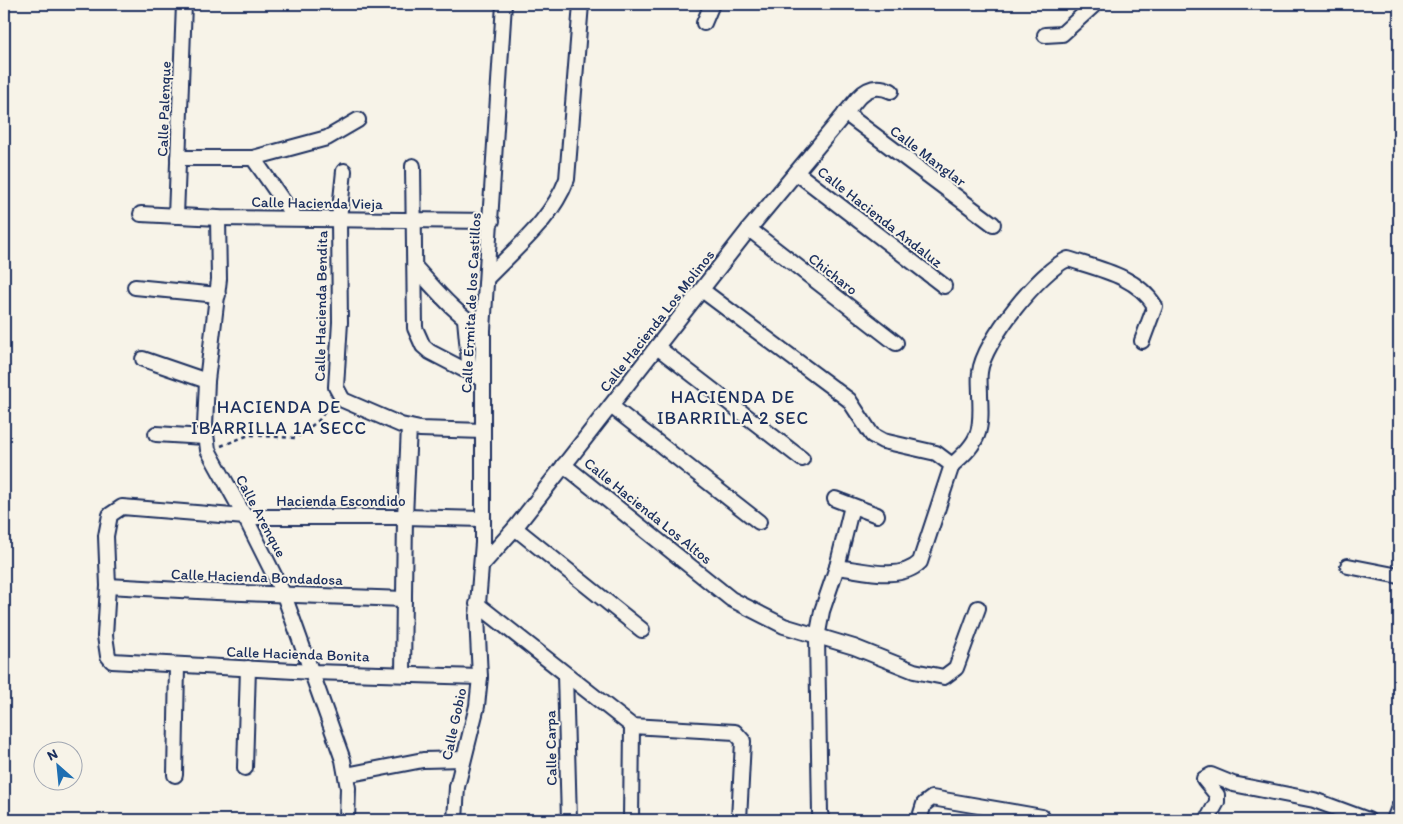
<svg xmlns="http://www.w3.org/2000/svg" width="1403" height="824" font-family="Itim,sans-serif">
<rect width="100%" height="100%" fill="#f7f3e8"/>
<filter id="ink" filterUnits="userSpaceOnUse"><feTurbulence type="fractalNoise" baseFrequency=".02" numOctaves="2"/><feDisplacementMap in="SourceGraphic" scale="10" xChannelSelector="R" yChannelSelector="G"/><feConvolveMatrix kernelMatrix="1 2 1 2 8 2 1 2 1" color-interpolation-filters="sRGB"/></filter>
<g filter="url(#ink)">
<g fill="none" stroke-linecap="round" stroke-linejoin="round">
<defs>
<g id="minor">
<path d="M704 23 712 4"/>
<path d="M1045 35 1062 34 1095 4"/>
<path d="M845 113 993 224"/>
<path d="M178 158H253L295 218"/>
<path d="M253 158 327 138 358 120"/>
<path d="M413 166 415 328 423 346 430 352 482 379"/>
<path d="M344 171 339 219 340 322 336 387 343 400 401 425 420 429 483 431"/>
<path d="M797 173 944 286"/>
<path d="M141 214 218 218 492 221"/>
<path d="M176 216 184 4"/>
<path d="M218 218 219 279 207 381 205 426 208 450 245 517 284 595 343 760 348 788 347 820"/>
<path d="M749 229 896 343"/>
<path d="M415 267C437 291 455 314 483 330"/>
<path d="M488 277C518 246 552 219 567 179L581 4"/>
<path d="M135 287 218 295"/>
<path d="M702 290 849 400 872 435 883 441 936 453 952 465 920 562C900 582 863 570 837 567"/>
<path d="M465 319 470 373"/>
<path d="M657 347 802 459"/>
<path d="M143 359 207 381"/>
<path d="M611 406 759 522"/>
<path d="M156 434 205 437"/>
<path d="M564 465 731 599 784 626 854 647 914 671 944 677 956 668 978 608"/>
<path d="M952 465C980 441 982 432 980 395 980 387 979 379 980 372 983 342 1041 270 1068 259 1099 269 1137 276 1155 306L1142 341"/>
<path d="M835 499 877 515"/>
<path d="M515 528 642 630"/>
<path d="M482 565 515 528 749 229 858 98C868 87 878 85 891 91"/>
<path d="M1348 566 1399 576"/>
<path d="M108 586 216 592 404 599"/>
<path d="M477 604 632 726 735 732 743 741 739 820"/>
<path d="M403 674 405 517 409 427"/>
<path d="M565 674 569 820"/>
<path d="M480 677 313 672 112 661 108 656 105 636 108 586 106 536 110 515 122 507 245 517H405L483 519"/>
<path d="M245 768 248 668"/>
<path d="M175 775 177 666"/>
<path d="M346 775 423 760 463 759"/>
<path d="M455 820 457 787 477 706 480 677 477 616 483 543V330L504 4"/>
<path d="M631 820 632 726"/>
<path d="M822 820 820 813 817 638 822 611 837 567 852 506"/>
<path d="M919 820 924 804 932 798 1042 817"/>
<path d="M1207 820 1217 802V795L1204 779 1211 775 1233 784 1314 800 1368 820"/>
<path d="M1394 820 1399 807"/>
</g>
</defs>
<use href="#minor" stroke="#1b2f5e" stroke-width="18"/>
<path stroke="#1b2f5e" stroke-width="2.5" stroke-dasharray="4 4" stroke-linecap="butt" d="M221 446 249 435 296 438 319 420 331 403"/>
<use href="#minor" stroke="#f7f3e8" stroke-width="14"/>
</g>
</g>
<g text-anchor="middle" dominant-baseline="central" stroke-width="4" stroke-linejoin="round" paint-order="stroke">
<g font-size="15" fill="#1b2f5e" stroke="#f7f3e8">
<text transform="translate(164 109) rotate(-88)">Calle Palenque</text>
<text transform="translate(928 156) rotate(37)">Calle Manglar</text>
<text transform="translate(317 203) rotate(1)">Calle Hacienda Vieja</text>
<text transform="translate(880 217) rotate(38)">Calle Hacienda Andaluz</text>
<text transform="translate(833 274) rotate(38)">Chicharo</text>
<text transform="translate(471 303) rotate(-87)">Calle Ermita de los Castillos</text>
<text transform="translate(321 306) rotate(-89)">Calle Hacienda Bendita</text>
<text transform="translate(657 321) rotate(-52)">Calle Hacienda Los Molinos</text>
<text x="341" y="501">Hacienda Escondido</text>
<text transform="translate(648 511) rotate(39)">Calle Hacienda Los Altos</text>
<text transform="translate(261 516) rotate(62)">Calle Arenque</text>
<text transform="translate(257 577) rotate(2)">Calle Hacienda Bondadosa</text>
<text transform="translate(298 654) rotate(2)">Calle Hacienda Bonita</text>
<text transform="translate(454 724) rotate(-78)">Calle Gobio</text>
<text transform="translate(551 748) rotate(-91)">Calle Carpa</text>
</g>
<g font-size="18" letter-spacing="1" fill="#1b2f5e" stroke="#f7f3e8">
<text x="733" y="397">HACIENDA DE<tspan x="733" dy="21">IBARRILLA 2 SEC</tspan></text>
<text x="279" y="407">HACIENDA DE<tspan x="279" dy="21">IBARRILLA 1A SECC</tspan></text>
</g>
</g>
<rect width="1403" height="824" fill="none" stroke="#f7f3e8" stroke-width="20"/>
<rect x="10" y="10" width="1383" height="804" fill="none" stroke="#1b2f5e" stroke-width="2" filter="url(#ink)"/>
<g transform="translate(58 766) rotate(333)"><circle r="24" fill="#f7f3e8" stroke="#9fa5b1"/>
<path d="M0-4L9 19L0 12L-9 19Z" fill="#1f6fb2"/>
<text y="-8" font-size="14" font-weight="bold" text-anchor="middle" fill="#1b2f5e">N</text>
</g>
</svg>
